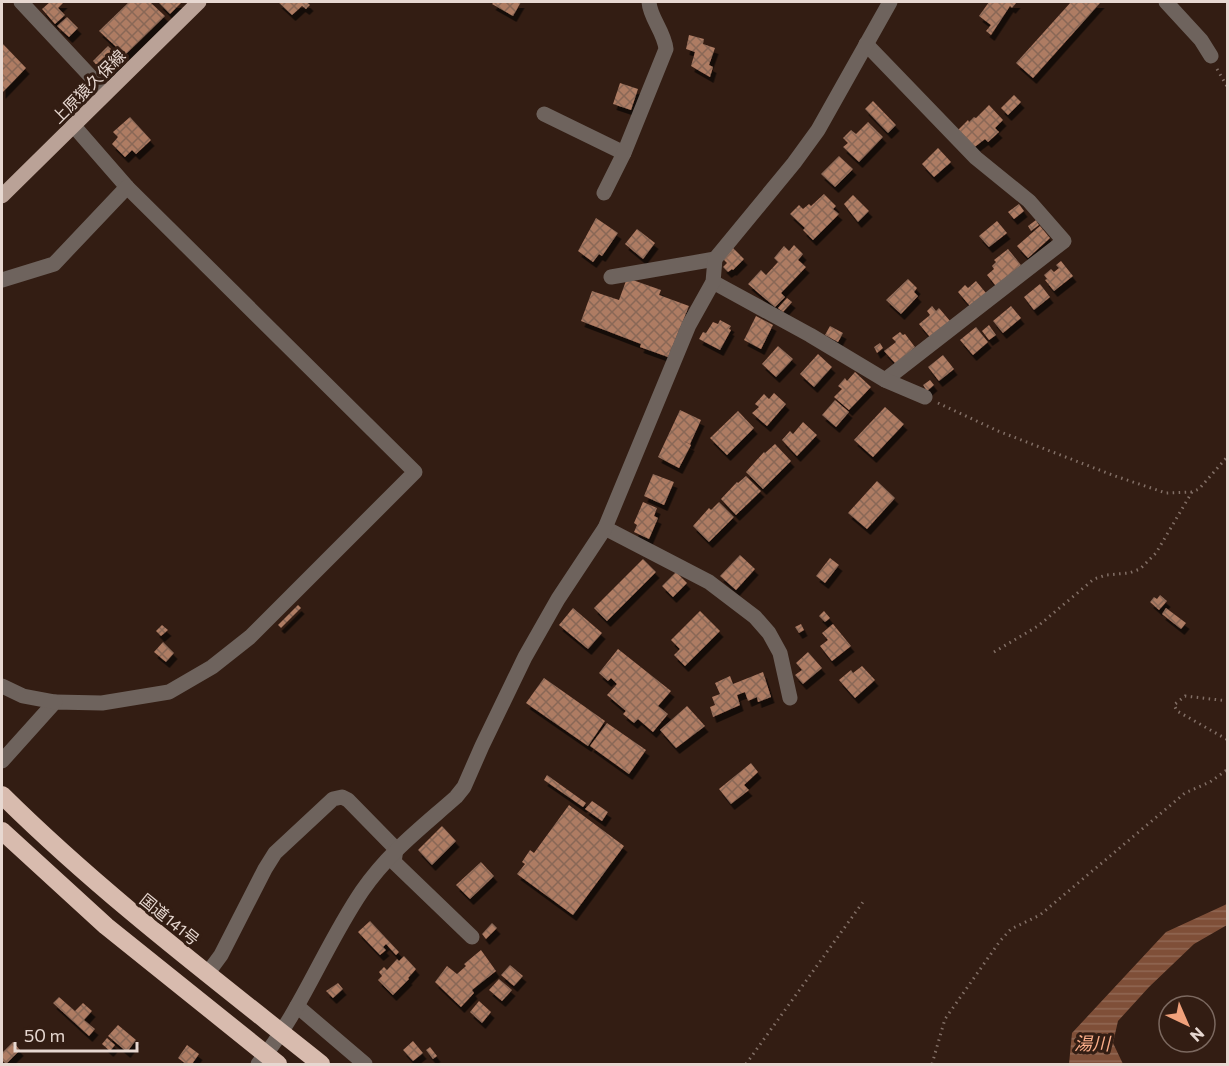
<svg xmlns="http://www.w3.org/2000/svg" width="1229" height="1066" font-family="Commissioner,'Noto Sans JP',sans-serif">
<defs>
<pattern id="water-rules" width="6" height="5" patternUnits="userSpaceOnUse" patternTransform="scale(1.5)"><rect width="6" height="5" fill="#7f4f38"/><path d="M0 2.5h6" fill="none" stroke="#916854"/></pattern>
<pattern id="building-cross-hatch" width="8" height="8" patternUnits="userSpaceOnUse" patternTransform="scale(1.5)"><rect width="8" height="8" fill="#ae7b63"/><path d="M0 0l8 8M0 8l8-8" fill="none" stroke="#896756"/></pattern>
<filter id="shadow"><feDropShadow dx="3.5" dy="6" stdDeviation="0" flood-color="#0009"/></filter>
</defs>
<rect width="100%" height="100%" fill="#331d13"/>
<path fill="url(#water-rules)" d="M1227 904V925L1194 944 1149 987 1118 1021 1113 1043 1123 1064H1069L1072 1033 1166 932Z"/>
<g fill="url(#building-cross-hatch)" filter="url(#shadow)">
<path d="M50 2H64L58 8 65 15 55 24 42 9Z"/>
<path d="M129 2H150L165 16 125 55 99 31Z"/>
<path d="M161 2H182L170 14 159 3Z"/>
<path d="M278 2H307L310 5 306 9 302 6 292 15Z"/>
<path d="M494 2H521L513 16 492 4Z"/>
<path d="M989 2H1017L1012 8 1010 6 991 35 986 31 991 25 979 16Z"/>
<path d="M1071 2H1101L1033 78 1016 63Z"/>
<path d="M67 17 78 28 69 37 57 26Z"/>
<path d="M689 35 704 39 703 44 715 48 709 65 713 67 710 77 691 66 695 52 686 49Z"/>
<path d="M2 43 26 68 2 93Z"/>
<path d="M108 46 122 60 106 76 93 61Z"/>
<path d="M620 83 638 89 631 110 613 104Z"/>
<path d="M1014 95 1021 102 1008 115 1001 108Z"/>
<path d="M873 101 896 125 888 133 865 109Z"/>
<path d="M989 105 1003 120 995 128 999 132 988 142 985 139 972 149 956 132 968 120 969 122 974 117 976 118Z"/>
<path d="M130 117 151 140 136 154 132 150 125 157 112 144 118 137 113 132Z"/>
<path d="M868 122 883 137 859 162 843 147 848 143 843 138 851 130 856 134Z"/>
<path d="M938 148 951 162 934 177 922 164Z"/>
<path d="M839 156 853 169 835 187 821 174Z"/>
<path d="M824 194 836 206 833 209 839 214 813 240 803 230 805 228 790 214 799 205 803 209 809 204 811 206Z"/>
<path d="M853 195 869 211 858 222 844 204Z"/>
<path d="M1019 204 1024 211 1014 219 1008 212Z"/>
<path d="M596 218 618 233 602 256 599 254 593 262 578 251Z"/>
<path d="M1036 220 1039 225 1031 231 1028 226Z"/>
<path d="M997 221 1007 233 989 247 979 236Z"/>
<path d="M1040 226 1050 238 1028 258 1017 246Z"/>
<path d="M637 229 655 243 643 259 625 244Z"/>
<path d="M794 245 803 254 798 260 806 267 781 293 785 297 775 307 748 284 761 270 766 275 778 262 774 258 784 246 789 251Z"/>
<path d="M733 248 744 259 733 270 732 269 728 272 723 267 727 263 723 259Z"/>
<path d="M1008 249 1021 265 996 286 987 275 994 269 992 266 996 262 994 260Z"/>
<path d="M1061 261 1073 276 1054 291 1045 280 1047 279 1044 275 1051 269 1054 272 1059 268 1056 265Z"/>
<path d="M627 278 661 290 659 295 689 306 668 357 640 347 641 344 581 321 592 291 619 300Z"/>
<path d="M908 279 917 288 914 292 918 296 901 314 886 300Z"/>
<path d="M976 281 986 293 970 306 958 292 965 285 968 288Z"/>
<path d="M1040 284 1050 297 1034 310 1024 297Z"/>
<path d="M787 298 792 302 783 312 778 308Z"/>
<path d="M932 306 936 311 939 308 950 321 930 337 919 324 930 315 927 311Z"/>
<path d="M1011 306 1021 318 1003 333 993 321Z"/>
<path d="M756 316 773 325 761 349 744 340Z"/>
<path d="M720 320 731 326 729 329 731 330 720 350 699 339 703 332 706 333 713 322 718 324Z"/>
<path d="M989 325 996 335 989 340 982 331Z"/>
<path d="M830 326 843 333 838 342 825 335Z"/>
<path d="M976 327 988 342 973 355 960 340Z"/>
<path d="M900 332 903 335 905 334 915 347 896 364 884 351 896 342 892 338Z"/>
<path d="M880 343 883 348 877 353 874 347Z"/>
<path d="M778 346 793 359 776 377 762 364Z"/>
<path d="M818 354 832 367 814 387 800 374Z"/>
<path d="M943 355 954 369 939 381 928 367Z"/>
<path d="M855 372 871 387 849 410 834 397 842 389 838 386 845 378 847 381Z"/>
<path d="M930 380 934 385 927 391 923 385Z"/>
<path d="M774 393 786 404 767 426 752 413 759 407 755 404 764 394 769 399Z"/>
<path d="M835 400 849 412 836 427 822 415Z"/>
<path d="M885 407 904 424 873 457 854 440Z"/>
<path d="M680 410 701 420 690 444 682 440 691 445 679 468 658 457Z"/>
<path d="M738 411 754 428 727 455 710 438Z"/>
<path d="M803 422 817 435 797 456 782 440 790 431 793 434Z"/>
<path d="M775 444 791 461 763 489 746 472 764 452 765 453Z"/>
<path d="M653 474 674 482 664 505 644 496Z"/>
<path d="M746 476 761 491 736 515 721 499 737 482 738 483Z"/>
<path d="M877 481 895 498 867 529 848 513Z"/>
<path d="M643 502 657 508 654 516 658 518 649 539 634 532 637 525 634 523Z"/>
<path d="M719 502 734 517 709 542 693 526 709 508 711 510Z"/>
<path d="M740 555 755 569 736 590 720 576Z"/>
<path d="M830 558 839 565 825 583 816 576Z"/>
<path d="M643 559 656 572 607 621 594 608Z"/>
<path d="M676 572 687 583 673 597 662 586Z"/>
<path d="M1160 595 1167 601 1159 610 1150 602 1154 597 1157 599Z"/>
<path d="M298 605 301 608 281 628 278 625Z"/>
<path d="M573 608 602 633 588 649 559 625Z"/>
<path d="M1166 608 1186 623 1181 629 1162 614Z"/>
<path d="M700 611 720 631 685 666 674 655 680 649 671 640Z"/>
<path d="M824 611 830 618 825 622 819 616Z"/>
<path d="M801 624 804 630 799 633 795 627Z"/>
<path d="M833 624 851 646 832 661 820 646 828 640 822 633Z"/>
<path d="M162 625 168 630 161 636 156 631Z"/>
<path d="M163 642 174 653 166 662 154 652Z"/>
<path d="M618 649 671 691 658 706 668 714 653 732 638 719 634 723 623 714 626 711 607 695 617 684 611 678 608 681 599 673Z"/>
<path d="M808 652 822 668 803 684 795 675 802 670 796 663Z"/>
<path d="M862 666 875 680 855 698 839 680 851 670 853 673Z"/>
<path d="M763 672 771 697 758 702 757 697 748 701 745 692 737 695 740 705 713 717 710 707 715 705 712 697 720 694 715 683 730 676 733 684Z"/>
<path d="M544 678 605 721 588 746 526 703Z"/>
<path d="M687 706 705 726 676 748 660 730Z"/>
<path d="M607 723 646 750 629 774 590 746Z"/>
<path d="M751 763 758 772 744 785 749 790 731 804 719 789Z"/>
<path d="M547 775 586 803 583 807 544 780Z"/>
<path d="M592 801 608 812 602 821 585 809Z"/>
<path d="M569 805 624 846 573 915 517 874 525 864 522 862 530 850 534 853Z"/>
<path d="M442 826 456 841 432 865 418 850Z"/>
<path d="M481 862 494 876 470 899 456 885Z"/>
<path d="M370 921 399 952 396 955 386 944 383 947 386 950 380 955 358 932Z"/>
<path d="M492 923 497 928 486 939 482 934Z"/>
<path d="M481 950 496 971 472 990 474 993 461 1007 435 982 447 966 457 974 466 966 464 964Z"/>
<path d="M404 956 416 969 408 978 409 979 393 995 378 980 382 976 379 972 384 967 387 970 397 959 399 961Z"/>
<path d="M510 965 523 976 514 986 501 975Z"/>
<path d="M499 979 512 990 502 1001 489 990Z"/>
<path d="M338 983 343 989 333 998 326 991Z"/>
<path d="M59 997 75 1011 83 1003 92 1011 84 1020 95 1029 89 1036 53 1003Z"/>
<path d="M479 1001 491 1012 482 1023 470 1012Z"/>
<path d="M118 1025 136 1040 127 1052 108 1036Z"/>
<path d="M107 1038 115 1045 110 1051 102 1044Z"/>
<path d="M413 1041 423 1053 413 1061 403 1050Z"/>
<path d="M13 1042 20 1050 6 1064 2 1060V1053Z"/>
<path d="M187 1045 199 1054 192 1064H186L178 1058Z"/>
<path d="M430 1047 437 1056 433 1059 426 1050Z"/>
</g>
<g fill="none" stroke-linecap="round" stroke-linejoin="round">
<g stroke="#826f66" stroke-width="3" stroke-dasharray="1.5 4.5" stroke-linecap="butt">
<path d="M1217 69 1228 88"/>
<path d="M938 403 998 431 1115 476 1166 493 1192 492 1199 489 1228 456"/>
<path d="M994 652 1038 626 1094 579 1106 575 1129 573 1140 569 1156 553 1192 492"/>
<path d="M1228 701 1185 696 1174 705 1177 711 1228 740"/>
<path d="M746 1064 863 902"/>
<path d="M932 1064 945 1019 1000 941 1011 929 1040 915 1185 793 1210 782 1228 769"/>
</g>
<g stroke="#6e635d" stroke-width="15">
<path d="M21 2 106 93"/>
<path d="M1166 2 1201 40 1211 56"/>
<path d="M866 44 976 158 1029 201 1064 241 885 380"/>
<path d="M544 114 624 153"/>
<path d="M73 125 127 187"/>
<path d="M604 193 624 153 666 49C664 31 650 18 649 2"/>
<path d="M611 277 715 259"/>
<path d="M2 280 54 264 127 187 415 472 250 637 212 667 169 692 102 703 55 702 2 761"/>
<path d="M713 282 810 335 885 380 925 397"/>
<path d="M605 528 709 582 755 617 769 633 780 653 790 698"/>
<path d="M2 686 23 696 55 702"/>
<path d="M207 974 221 955 265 869 275 853 333 799 342 797 348 800 396 849 394 862 472 937"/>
<path d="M297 1006 365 1064"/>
<path d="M258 1064C301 1012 324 947 362 891 389 852 421 828 456 797L464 787 482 746 525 657 558 599 605 528 689 325 713 282 715 259 794 163 818 130 890 2"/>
</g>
<path stroke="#baa297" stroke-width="15" d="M2 196 199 2"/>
<g stroke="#d8bbae" stroke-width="18">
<path d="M2 795C101 893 212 977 321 1064"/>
<path d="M2 831 106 926 278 1064"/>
</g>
</g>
<g text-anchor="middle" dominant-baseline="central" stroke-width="6" stroke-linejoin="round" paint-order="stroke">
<g font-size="16" fill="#e7d8d1" stroke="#331d13">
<text transform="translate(88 86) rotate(-45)">上原猿久保線</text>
<text transform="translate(170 919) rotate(39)">国道141号</text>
</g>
<g font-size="18" font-style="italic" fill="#faad89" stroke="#331d13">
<text x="1092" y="1043">湯川</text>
</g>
</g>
<rect width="1229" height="1066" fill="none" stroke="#e7d8d1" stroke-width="6"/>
<g transform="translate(1187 1024) rotate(136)"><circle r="28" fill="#331d13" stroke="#7b685f" stroke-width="1.5"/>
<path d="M0-4.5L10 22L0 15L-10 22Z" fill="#f1a17b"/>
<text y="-9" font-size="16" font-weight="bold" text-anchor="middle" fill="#e7d8d1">N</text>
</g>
<path d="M15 1042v9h122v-9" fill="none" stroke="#e7d8d1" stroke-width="3"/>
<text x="24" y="1042" font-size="18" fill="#e7d8d1" stroke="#331d13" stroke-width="4.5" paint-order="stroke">50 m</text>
</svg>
